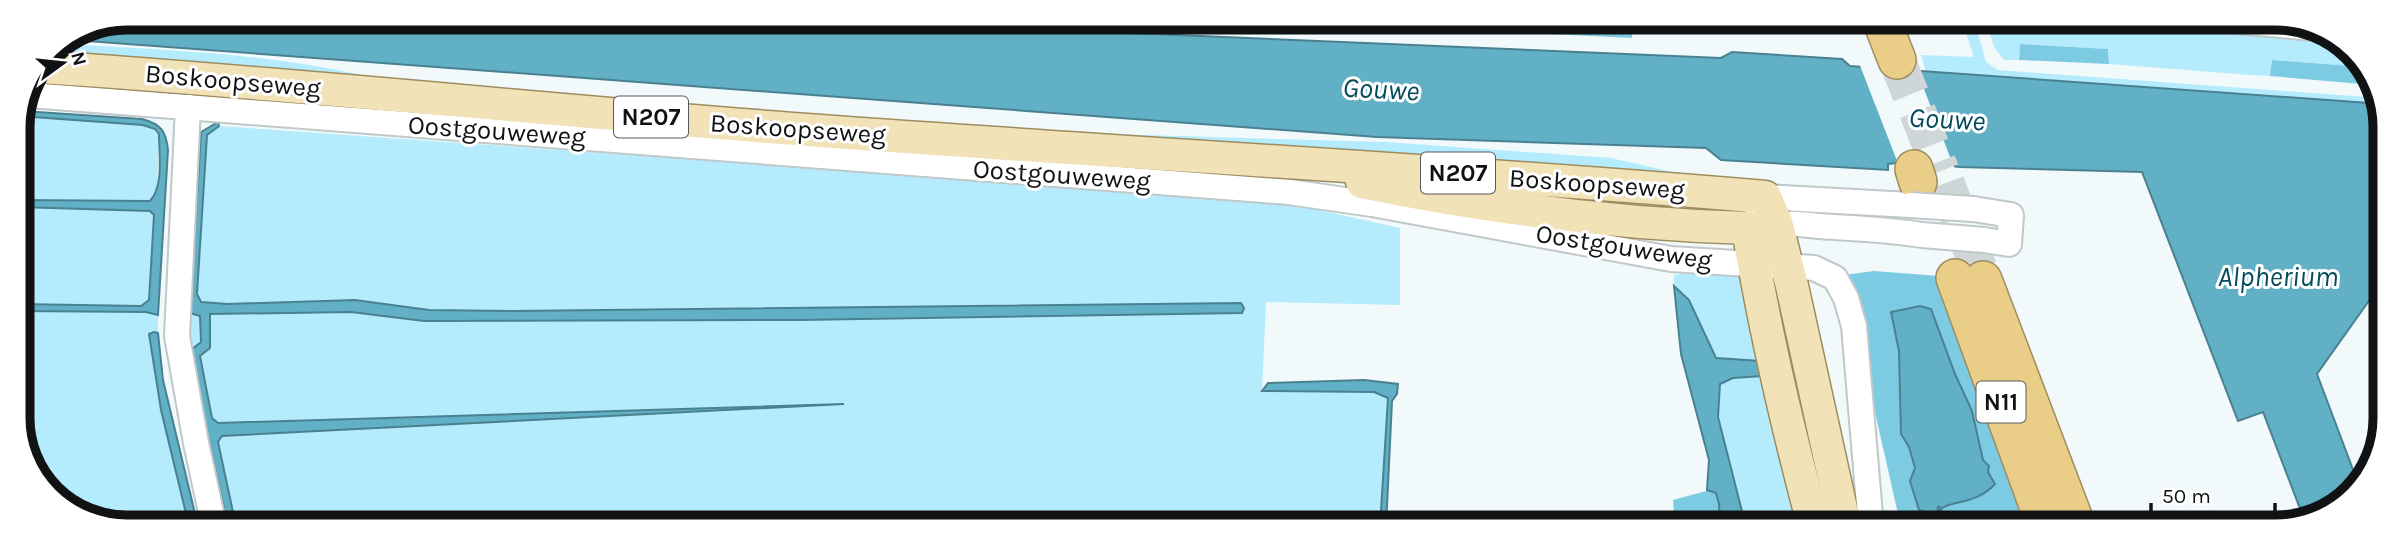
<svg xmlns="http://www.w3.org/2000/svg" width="2403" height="545" font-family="Karla,sans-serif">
<rect width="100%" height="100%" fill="#f1f9fb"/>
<g fill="#b5ecfd">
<path d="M1234 19H1494L1491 31Z"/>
<path d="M1961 19H1974L1986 62 1998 70 2380 98 2383 104 1926 72 1921 55 1974 57Z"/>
<path d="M1985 19H2128L2328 36 2353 49 2363 67 2272 60 2270 76 2250 75 2109 64 2108 49 2020 44 2019 60H2004L1994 47Z"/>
<path d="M64 44C171 50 279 54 383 80L46 59 50 49Z"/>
<path d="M20 116 143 125 155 129 159 134 157 194 150 201 18 200V120Z"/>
<path d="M219 126 1278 201 1400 228V305L1266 302 1262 391 1374 392 1388 398 1381 526H236L218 442 222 436 786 407 218 423 212 418 200 356 210 348V314L351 312 424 321 800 320 1241 313V303L514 311 429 310 355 300 228 304 201 302 197 294 207 135Z"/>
<path d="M1109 134 1386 142 1611 158 1694 177 1159 141Z"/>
<path d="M18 207 150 211 155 215 149 300 141 306 19 304Z"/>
<path d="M1709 270 1746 274 1802 527H1746L1718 417 1720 383 1733 378 1762 376 1759 361 1716 358 1689 300 1674 286V275Z"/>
<path d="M19 311 146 312 158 315V333L149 334 161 410 189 526 106 525 50 496 20 440Z"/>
<path d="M181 313 200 315 201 342 191 350 203 416 228 526H221Z"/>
</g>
<g fill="#7dcbe2">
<path d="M1494 19H1632V38L1491 31Z"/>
<path d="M2020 44 2108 49 2109 64 2019 60Z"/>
<path d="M2272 60 2363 67 2373 85 2270 76Z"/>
<path d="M1874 271 1940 276 2031 527H1901L1844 275Z"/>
<path d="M1710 490 1716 492 1719 504 1720 527H1675L1673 500Z"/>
</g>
<g fill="#62b0c6" stroke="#498190" stroke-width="2">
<path d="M127 18H841L883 22 902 20 904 22 916 24 1721 58 1732 52 1842 59 1850 66 2383 104V281L2317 374 2358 483 2348 501 2304 519 2263 412 2238 421 2142 172 1959 167 1917 161 1888 164V170L1721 160 1706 148 1377 137 73 40Z"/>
<path d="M22 111 142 119C161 124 166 131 168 150L158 315 146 312 19 311V304L141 306 149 300 154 215 150 211 18 207V200L150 201C164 186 159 154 159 134L155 129 143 125 20 116Z"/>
<path d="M218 122 219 126 207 135 197 294 201 302 228 304 355 300 429 310 514 311 1241 303 1244 308 1242 313 800 320 424 321 351 312 210 314V348L200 356 212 418 218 423 844 404 222 436 218 442 236 526H228L203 416 191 350 201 342 200 316 190 313 201 132Z"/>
<path d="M1674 286 1689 300 1716 358 1760 361 1762 376 1733 378 1720 384 1718 417 1746 527H1720L1719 504 1716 493 1707 490 1709 460 1681 354Z"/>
<path d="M1920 306 1931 309 1955 374 1972 411 1983 460 1989 466 1988 472 1995 484C1974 507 1949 498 1934 514L1919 510 1910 481 1915 468 1909 447 1901 434 1899 351 1891 312Z"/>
<path d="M154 332 158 333 163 380 198 526H189L161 410 149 334Z"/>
<path d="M1364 380 1398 384 1397 394 1392 401 1386 527H1380L1388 398 1374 392 1262 391 1268 383Z"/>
</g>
<path fill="#f1f9fb" d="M1859 63 1916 68 1955 170 1917 164 1899 166Z"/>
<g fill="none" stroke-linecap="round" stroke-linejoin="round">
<g stroke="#498190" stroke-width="5">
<path d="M1637 19 1687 21"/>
<path d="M1939 508 1946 527"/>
</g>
<g stroke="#cfd6d8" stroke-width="37" stroke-dasharray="37 18" stroke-linecap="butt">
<path d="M1897 60 1941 171"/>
<path d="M1946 183 1983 280"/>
</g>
<defs>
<g id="minor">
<path d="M2216 19 2312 28"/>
<path d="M29 95 1289 192 1372 204 1671 259 1814 268 1835 278 1846 298 1854 326 1871 527"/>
<path d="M188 107 177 336 196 443 214 526"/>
<path d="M1758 209 1765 197 1910 205"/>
<path d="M1973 209 2011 215 2009 244 1984 240"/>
<path d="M1759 226C1784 220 1809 226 1835 227 1865 229 1892 230 1922 235"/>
</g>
<g id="major">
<path d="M42 67C302 84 561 112 821 131 1135 154 1450 170 1765 197L1776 222 1792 286 1845 527"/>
<path d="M1362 182C1488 208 1619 224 1748 228 1764 329 1788 429 1814 527"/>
</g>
<g id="highway">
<path d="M1881 19 1897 60"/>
<path d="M1914 169 1918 182"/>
<path d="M1955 278 2046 527"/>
<path d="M1983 280 2077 527"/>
</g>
</defs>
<use href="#minor" stroke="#c0c8ca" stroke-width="28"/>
<use href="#major" stroke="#9e8c5f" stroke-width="35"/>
<use href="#highway" stroke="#9e8c5f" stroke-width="40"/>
<use href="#minor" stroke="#fff" stroke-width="24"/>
<use href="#major" stroke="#f2e2b8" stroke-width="32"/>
<use href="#highway" stroke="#eace88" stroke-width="37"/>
<defs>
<g id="minor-bridge">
<path d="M1910 205 1973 209"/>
<path d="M1922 235 1984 240"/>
</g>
</defs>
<use href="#minor-bridge" stroke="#c0c8ca" stroke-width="28" stroke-linecap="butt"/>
<use href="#minor-bridge" stroke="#fff" stroke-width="24"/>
</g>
<g text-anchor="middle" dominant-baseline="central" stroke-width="6" stroke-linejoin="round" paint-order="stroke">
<g fill="#fff" stroke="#58595a" stroke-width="2">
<rect x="614" y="96.5" width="74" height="41" rx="5"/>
<rect x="1421" y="152.5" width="74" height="41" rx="5"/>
<rect x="1976.5" y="381.5" width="49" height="41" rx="5"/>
</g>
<g font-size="24" font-weight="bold" fill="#101213">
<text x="651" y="117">N207</text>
<text x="1458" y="173">N207</text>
<text x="2001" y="402">N11</text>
</g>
<g font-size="26" fill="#101213" stroke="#fff">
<text transform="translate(233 81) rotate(5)">Boskoopseweg</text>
<text transform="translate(798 129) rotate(4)">Boskoopseweg</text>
<text transform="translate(497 131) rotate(4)">Oostgouweweg</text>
<text transform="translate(1062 175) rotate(4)">Oostgouweweg</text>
<text transform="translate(1597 184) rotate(4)">Boskoopseweg</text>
<text transform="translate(1624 247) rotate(9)">Oostgouweweg</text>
</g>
<g font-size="28" font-style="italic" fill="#044c5c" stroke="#fff">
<text transform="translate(1381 89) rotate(3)">Gouwe</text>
<text transform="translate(1947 119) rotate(3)">Gouwe</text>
<text x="2278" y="276">Alpherium</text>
</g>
</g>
<path d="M0 0H2403V545H0ZM127 30H2276A97 97 0 0 1 2373 127V418A97 97 0 0 1 2276 515H127A97 97 0 0 1 30 418V127A97 97 0 0 1 127 30Z" fill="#fff" fill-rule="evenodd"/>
<path fill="none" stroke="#101213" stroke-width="9" d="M127 30H2276A97 97 0 0 1 2373 127V418A97 97 0 0 1 2276 515H127A97 97 0 0 1 30 418V127A97 97 0 0 1 127 30Z"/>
<g transform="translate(63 63) rotate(75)" stroke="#ffffff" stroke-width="5" paint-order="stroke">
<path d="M0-5L12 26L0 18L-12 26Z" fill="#101213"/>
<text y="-10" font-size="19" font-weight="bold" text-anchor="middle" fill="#101213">N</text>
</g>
<path d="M2151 503v10h124v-10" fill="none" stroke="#101213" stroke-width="3.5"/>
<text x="2162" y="503" font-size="21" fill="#101213" stroke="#ffffff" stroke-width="5" paint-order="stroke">50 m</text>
</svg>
